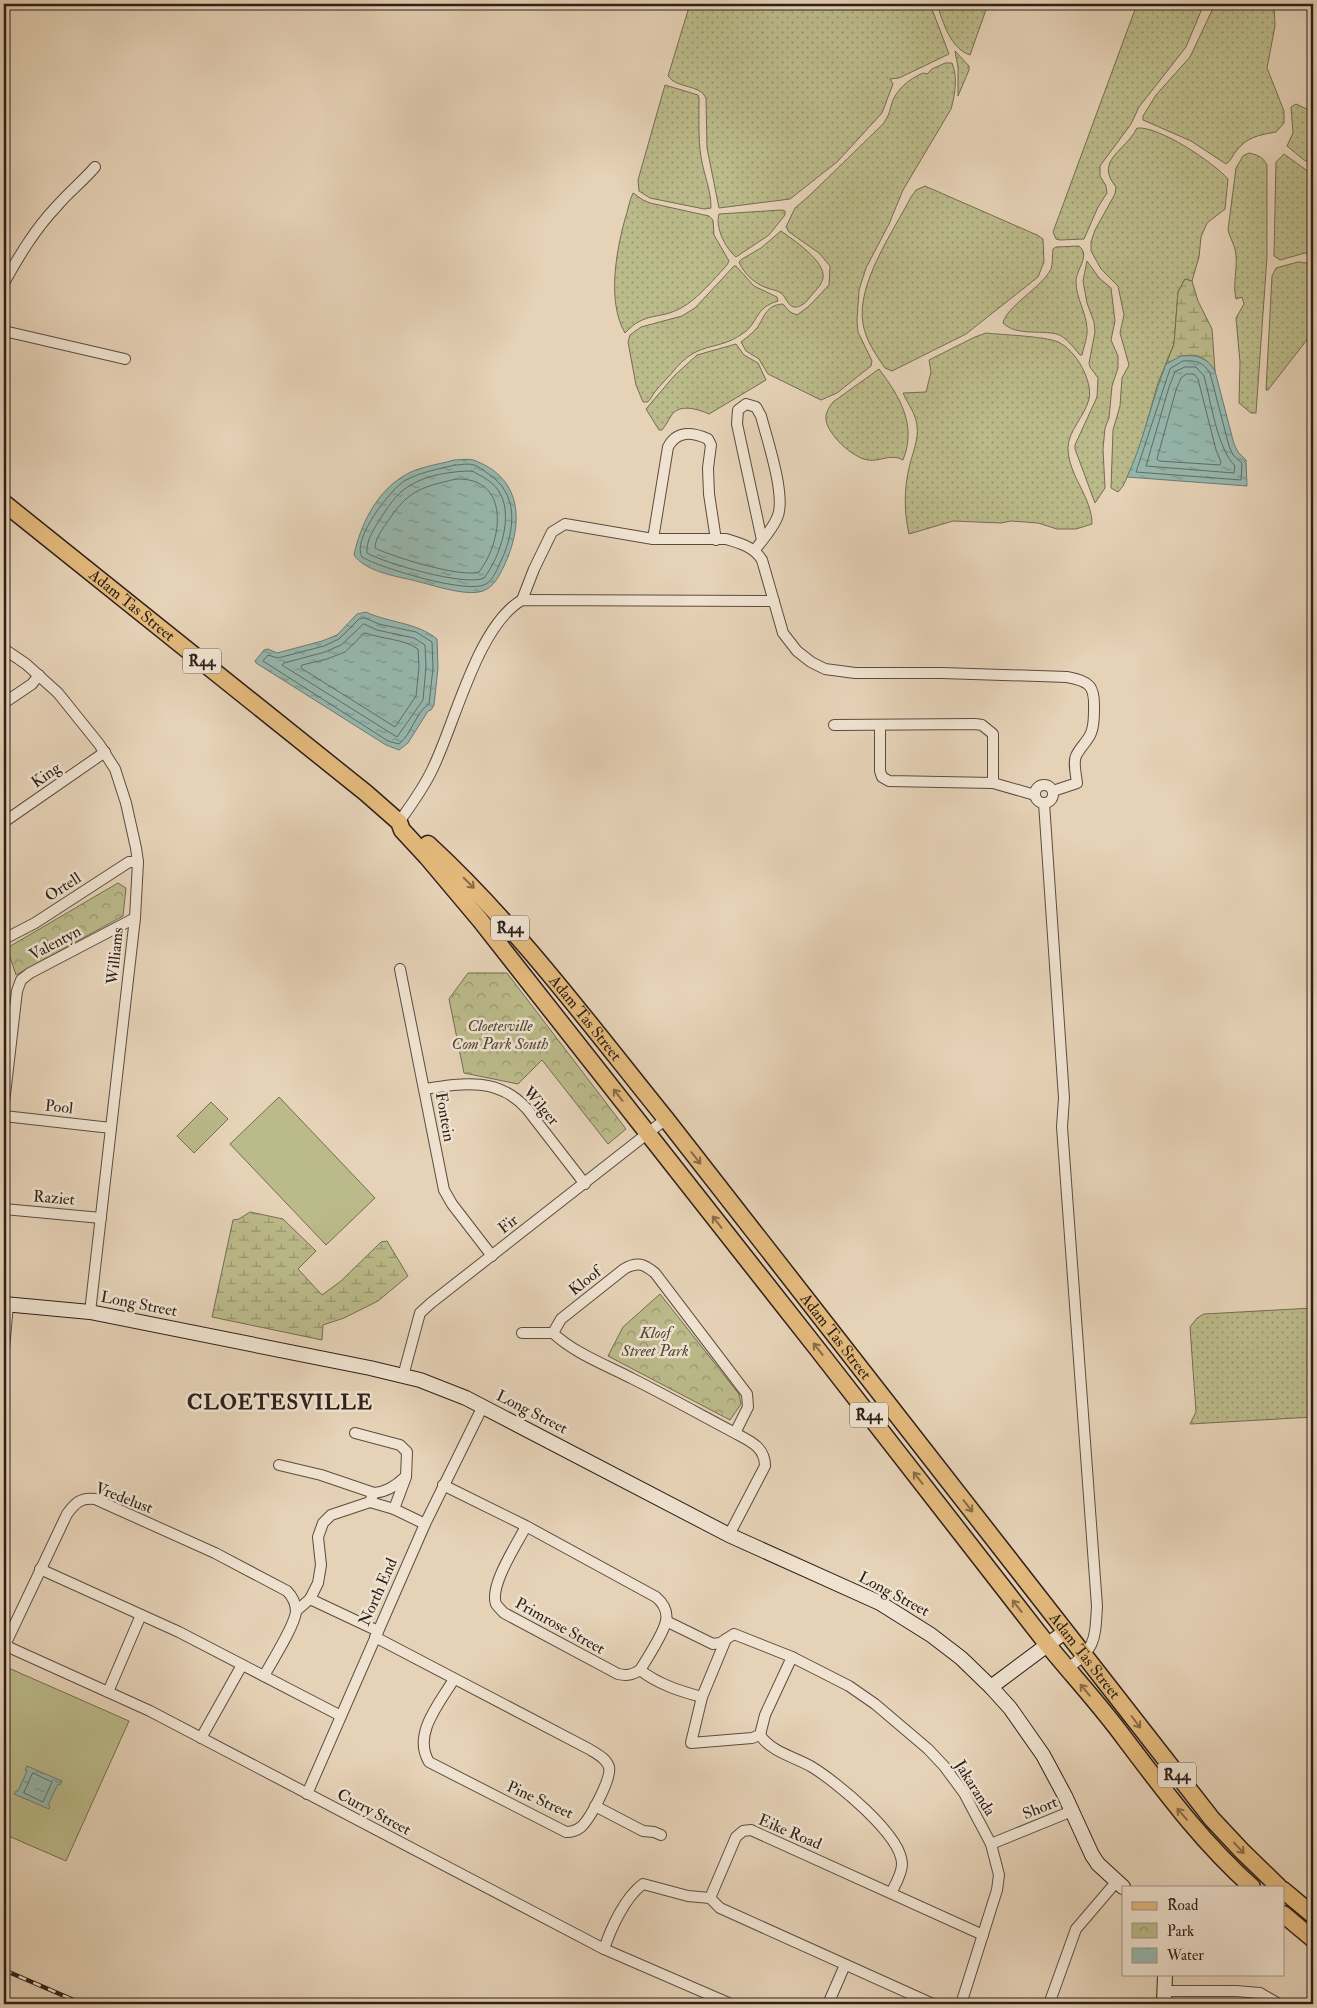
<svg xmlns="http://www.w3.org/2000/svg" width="1317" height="2008" font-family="'IM FELL Double Pica',serif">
<defs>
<pattern id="grass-dots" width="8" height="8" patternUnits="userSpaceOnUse" patternTransform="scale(1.25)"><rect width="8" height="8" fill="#bbba8a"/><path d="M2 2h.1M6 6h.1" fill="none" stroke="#989770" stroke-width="1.8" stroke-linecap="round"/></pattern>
<pattern id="wetland-marsh" width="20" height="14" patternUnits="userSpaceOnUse" patternTransform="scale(1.25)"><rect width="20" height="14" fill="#bbba8a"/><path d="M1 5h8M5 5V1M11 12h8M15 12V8" fill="none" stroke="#989770"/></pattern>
<pattern id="park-crowns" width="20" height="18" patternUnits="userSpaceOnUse" patternTransform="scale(1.25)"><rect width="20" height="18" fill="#bbba8a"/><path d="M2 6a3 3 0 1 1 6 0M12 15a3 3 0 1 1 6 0" fill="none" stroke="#989770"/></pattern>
<pattern id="water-ripples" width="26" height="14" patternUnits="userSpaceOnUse" patternTransform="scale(1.25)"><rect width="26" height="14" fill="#96b8af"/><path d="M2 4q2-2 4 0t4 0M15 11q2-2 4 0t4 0" fill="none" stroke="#7b958e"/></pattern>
</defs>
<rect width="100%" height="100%" fill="#e6d2b7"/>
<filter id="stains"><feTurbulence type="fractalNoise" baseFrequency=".004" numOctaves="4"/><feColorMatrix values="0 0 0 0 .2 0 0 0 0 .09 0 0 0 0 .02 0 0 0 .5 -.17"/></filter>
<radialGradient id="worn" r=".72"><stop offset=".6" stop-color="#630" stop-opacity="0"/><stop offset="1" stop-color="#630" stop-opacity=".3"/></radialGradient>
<g fill="url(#grass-dots)" stroke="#746d52">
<path d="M690 4H930L949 54 899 78 890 79 893 84 882 113 837 162 790 199 719 208 707 148 706 98C700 84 677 89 668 76Z"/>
<path d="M937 4H988L970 55C950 48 943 22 937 4Z"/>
<path d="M1137 4H1204L1186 47 1139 107 1131 124 1100 166V176L1106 186 1107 193 1098 207 1084 239 1060 240 1056 239 1053 232Z"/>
<path d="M1215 4H1274L1275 26 1267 68 1284 111V123L1276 132C1259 135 1247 137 1236 151 1232 156 1231 161 1226 164L1191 141 1143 120V116L1156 95 1190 57Z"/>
<path d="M955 51 969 66V70L958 96V67Z"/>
<path d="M945 63H952C958 77 955 95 951 109L903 190 889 224 866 268 859 290 857 321 858 332 872 361 871 366 837 393 821 400 768 374 759 359 746 351 741 342C746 338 753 333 757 328 765 316 766 305 783 304L790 312 797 315 809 306 829 285 830 266 819 253 789 232 786 227 795 208 810 195 883 124C888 116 889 115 891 106 895 90 909 79 923 73L927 74 932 69Z"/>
<path d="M665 85 698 95 699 98C699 117 698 138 701 157 704 175 711 190 711 208L704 209 650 198 639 191 638 180Z"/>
<path d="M1296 104 1313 112V164L1304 160 1287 146 1293 133 1291 107Z"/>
<path d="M1137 128C1159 126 1213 162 1228 179L1225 209 1207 223 1201 237 1199 257 1192 281 1185 279 1178 292 1174 344 1158 383 1138 454 1123 486 1118 492 1111 488 1113 430 1120 406 1122 378 1129 365 1120 333 1124 315 1118 286 1101 269 1091 251V242L1095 230 1115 194 1116 187C1094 160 1125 152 1137 128Z"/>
<path d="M1249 153C1258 155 1263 157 1267 165V257L1256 413H1251L1239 403 1240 362 1236 318 1244 304 1242 297 1236 299C1232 283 1239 265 1235 249 1233 243 1230 237 1228 230L1236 168 1243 156Z"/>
<path d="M1284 154 1313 175V255L1305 253 1280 260 1274 256 1276 162Z"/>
<path d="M925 186 1037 235 1043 239 1044 262 1038 277 966 334 892 371 885 368C876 355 866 341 863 324 856 284 893 232 911 197L916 190Z"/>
<path d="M633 193 643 200 650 203 709 216 713 220 714 235 729 261 727 265C713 280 699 298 681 308 660 320 645 311 625 333 607 302 616 252 625 219 628 211 629 201 633 193Z"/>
<path d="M782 210 785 211V215L769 235 736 257C725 248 715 227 719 214Z"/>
<path d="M781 231C792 239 826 261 823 278 822 285 814 292 810 297 807 302 800 308 794 307 788 306 786 297 781 293 777 290 772 290 767 288 755 284 744 274 739 262L742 259 761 248Z"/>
<path d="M1079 246C1091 256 1076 269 1076 282 1076 298 1086 312 1087 328 1088 336 1084 346 1082 355H1080C1074 348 1066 337 1057 334 1040 330 1016 336 1003 323 1006 307 1042 287 1051 269 1053 264 1052 255 1053 249L1056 247Z"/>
<path d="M1087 261 1099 278 1111 288 1115 321 1111 340 1118 356V368L1112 386 1109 418 1105 428 1103 449 1105 488 1095 503 1075 449V445L1097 397 1098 378 1090 367 1089 363 1095 332 1094 322 1087 303 1083 281Z"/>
<path d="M1298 262 1307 263 1313 266V332L1268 390H1266L1272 276 1276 268Z"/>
<path d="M734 266H736L754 286 777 297 778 301C754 308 759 323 742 334 718 351 700 341 677 367 670 376 661 384 654 393 652 396 650 401 647 402 645 402 644 402 643 402L636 385 628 342 630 335 641 327 682 316 695 308Z"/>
<path d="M986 333C1003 335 1044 336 1058 342 1076 350 1093 381 1089 399 1085 416 1068 431 1068 448 1068 475 1092 497 1092 524L1076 529H1057L1038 523 1011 521 1001 523 953 521 909 534C904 513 904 489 909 468 912 454 919 440 917 426 916 414 908 404 903 393L926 392 931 372 929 360 975 337Z"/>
<path d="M736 344 744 355 758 363 766 380 709 414C698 409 679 403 671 416 668 421 666 425 662 430H659L646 409 674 376 697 355Z"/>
<path d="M879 369C900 397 917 425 903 460 891 453 880 462 868 460 853 458 828 435 826 420 825 414 829 407 833 402Z"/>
<path d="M1313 1308V1417L1190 1424 1196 1412 1190 1327 1197 1318 1204 1314Z"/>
</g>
<g fill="url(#wetland-marsh)" stroke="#746d52">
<path d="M1185 279 1192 281 1198 301 1212 329 1215 371C1201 349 1186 353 1166 364L1174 344 1178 292Z"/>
<path d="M250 1212 283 1219 316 1251 298 1269 322 1295 341 1281 381 1242 387 1241 408 1276 378 1301 344 1318 323 1325 322 1340 212 1317 233 1220 239 1219Z"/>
</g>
<g fill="url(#park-crowns)" stroke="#746d52">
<path d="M118 883 126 888 123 916 16 975 7 948Z"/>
<path d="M468 973H507L626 1129 608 1144 542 1060 518 1084 464 1073 449 999Z"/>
<path d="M660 1294 739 1394 741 1404 730 1420 608 1356 623 1327Z"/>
</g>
<g fill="#bbba8a" stroke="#746d52">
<path d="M279 1097 375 1198 326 1245 230 1144Z"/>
<path d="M211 1102 228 1119 194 1153 177 1136Z"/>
<path d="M4 1666 129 1721 66 1861 4 1834Z"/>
</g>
<g fill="url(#water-ripples)" stroke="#6c7b73">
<path d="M1181 356C1198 355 1206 357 1215 371L1234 444 1238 452 1246 460 1247 486 1127 477C1144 441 1151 402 1166 364Z"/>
<path d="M454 460C460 460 470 458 476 461 524 480 523 526 504 566 499 576 494 587 483 591 465 597 430 584 412 580 394 576 365 571 354 555 360 526 376 493 402 477 416 467 437 465 454 460Z"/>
<path d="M366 612C389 623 416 622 437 639L438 668 434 705 431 710 428 711 408 743 399 750 386 745 256 663 255 661 264 650 268 649 277 653 322 641 337 635 357 614Z"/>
<path d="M27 1766 62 1781 60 1785 58 1784 48 1805 50 1806 49 1809 14 1794 16 1791H18L27 1771 25 1770Z"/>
</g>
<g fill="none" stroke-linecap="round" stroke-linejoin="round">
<g stroke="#626c64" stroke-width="1">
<path d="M1183 361C1196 360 1203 362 1210 373L1229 446 1233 455 1242 463 1241 480 1136 472 1170 369Z"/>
<path d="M1185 367H1196L1204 376C1211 401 1217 448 1235 466L1234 473 1146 466 1169 387 1175 372Z"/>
<path d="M1187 374H1194L1198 379 1216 450 1221 462 1220 465 1159 461 1157 459 1176 390 1181 378Z"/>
<path d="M455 465C460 465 469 463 474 465 478 466 483 470 487 473 520 493 515 531 501 561 497 569 494 579 486 584 469 595 380 568 362 557 351 540 391 488 406 480 421 472 439 469 455 465Z"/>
<path d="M472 471C481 476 492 481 498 490 515 514 500 557 484 578 466 587 384 563 367 553 366 541 373 530 379 521 387 508 396 494 409 486 426 475 452 471 472 471Z"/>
<path d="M456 479C511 477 503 541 479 572 461 578 393 557 375 548 375 540 381 531 386 524 408 490 419 488 456 479Z"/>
<path d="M365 618 379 624 416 632 432 642 433 668 429 704C415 713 412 734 399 744L388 741 263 661 268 655 278 658 324 646 339 639 359 619Z"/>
<path d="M364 624 377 630 414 638 425 645 426 667 423 700 397 737 282 665 284 663 325 652 341 645Z"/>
<path d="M365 633C382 639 404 639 418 649L419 667 416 696 395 727 301 668 302 665 327 659 345 652Z"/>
<path d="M33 1773 52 1782 43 1802 24 1793Z"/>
</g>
<defs>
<g id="street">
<path d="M4 283C19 256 35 229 57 206 69 192 83 181 95 167"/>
<path d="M4 331 125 359"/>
<path d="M653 539 668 447C677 430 692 432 708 439L711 445 708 468 709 494 716 540"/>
<path d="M755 550C762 540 772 530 777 518 787 498 767 439 761 416L756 407 746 404 738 410 737 424 762 540"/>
<path d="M522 600 534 569 552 532 565 524 653 539H726C740 543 754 547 762 560L783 633 797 651 811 662 825 669 855 673H942L1067 677C1090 681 1095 686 1094 710 1094 717 1094 726 1091 733 1088 741 1080 747 1076 756 1073 762 1076 775 1077 783L1053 791"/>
<path d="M4 649 26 664 58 693 99 744 115 769 126 803 136 848 138 862 135 918 90 1312"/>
<path d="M4 703 32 684 39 675"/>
<path d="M834 725 975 724 982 725 993 734V783"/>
<path d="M880 725V771L882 777 889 781 993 783 1035 795"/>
<circle cx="1044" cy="794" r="9"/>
<path d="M1044 803 1064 1098 1062 1127 1097 1606C1095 1640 1096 1648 1067 1669"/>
<path d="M4 822 105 752"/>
<path d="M399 822C411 805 423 789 432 770 455 724 477 626 522 600L774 601"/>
<path d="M4 939 35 923 129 862H138"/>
<path d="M400 969 444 1190 452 1204 492 1256"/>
<path d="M425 1089C463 1083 499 1077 527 1109L585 1184"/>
<path d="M4 1103 17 991 21 980 30 973 135 918"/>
<path d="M4 1116 111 1128"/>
<path d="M4 1209 101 1218"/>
<path d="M522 1333H553"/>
<path d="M4 1349 8 1304"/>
<path d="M403 1376 420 1313 431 1303 666 1119"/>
<path d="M355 1433 400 1445 407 1452 406 1477 394 1509"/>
<path d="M279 1465 321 1475 374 1493"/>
<path d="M443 1485 526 1526 656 1597C663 1603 668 1611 666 1621 664 1632 647 1659 640 1670 632 1675 627 1676 618 1674L504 1613C501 1610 498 1607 496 1604 489 1585 518 1543 526 1526"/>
<path d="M371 1499 374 1493C387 1492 396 1486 405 1477"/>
<path d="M729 1535 765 1466C765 1447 750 1441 735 1433 701 1415 667 1396 633 1379 606 1365 574 1353 553 1333L561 1319 624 1269C637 1261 644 1264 655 1273L747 1394 748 1407 735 1433"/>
<path d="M40 1569 179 1632 341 1716"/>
<path d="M310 1599 378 1631"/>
<path d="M296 1611 310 1599 318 1583 321 1565 318 1537 323 1523 331 1515 370 1502 394 1509 425 1524"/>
<path d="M666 1621 713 1644 720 1643 734 1634 792 1657 849 1686 875 1704 928 1749 944 1766 964 1793 991 1844 999 1875 997 1890 961 2004"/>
<path d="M375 1637 589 1749C597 1754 606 1758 609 1767 612 1778 590 1819 581 1827 576 1831 572 1832 566 1832L429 1762C412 1734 440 1703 454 1679"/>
<path d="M726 1639 702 1697 691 1743 752 1738 760 1735"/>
<path d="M4 1645 150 1711 604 1949 731 2004"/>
<path d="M5 1645 67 1514C75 1503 81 1497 95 1499L215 1553 287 1591C292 1596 296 1604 296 1612 294 1627 272 1661 264 1676"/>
<path d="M792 1657 765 1715 760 1735C771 1752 795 1757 812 1767 835 1781 902 1835 902 1864 902 1874 895 1885 891 1893"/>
<path d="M640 1670C658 1684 679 1691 702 1697"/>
<path d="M108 1692 141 1615"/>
<path d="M201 1738 242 1665"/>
<path d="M307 1794 425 1524 483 1406"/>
<path d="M595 1806 643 1831 654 1832 661 1835"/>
<path d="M991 1844 1072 1811"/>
<path d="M710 1898 736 1837 743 1831 751 1830 983 1935"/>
<path d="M710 1898 720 1908 933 2004"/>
<path d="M604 1949C611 1928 625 1897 643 1884L688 1896 710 1898"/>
<path d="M1165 1991H1236L1260 1993 1279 2004"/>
<path d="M828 2004 845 1965"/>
<path d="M1049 2004 1076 1929 1117 1881"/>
</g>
<g id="secondary">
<path d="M4 1304 90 1312 370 1368 420 1380 466 1398 729 1535 880 1603 931 1635 961 1658 991 1687 1010 1708 1043 1755 1065 1796 1092 1855 1098 1864 1123 1887"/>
<path d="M991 1687 1066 1631"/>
<path d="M1164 2004 1165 1974"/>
</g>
<g id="primary">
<path id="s1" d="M4 503 366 793 399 822 402 830 427 857 480 920 819 1351 1047 1644C1073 1676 1101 1706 1125 1739 1166 1793 1201 1841 1252 1887"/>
<path id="s2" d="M428 844C517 926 590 1025 666 1119L1212 1819 1242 1851 1279 1887"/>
<path d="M1283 1890 1313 1915"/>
<path d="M1283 1914 1313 1939"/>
</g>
</defs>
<use href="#street" stroke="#5b4c40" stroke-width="12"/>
<use href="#secondary" stroke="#2d2019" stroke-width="16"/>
<use href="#primary" stroke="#2d2019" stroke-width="19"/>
<use href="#street" stroke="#efe2d0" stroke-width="10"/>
<use href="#secondary" stroke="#efe2d0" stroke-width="14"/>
<use href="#primary" stroke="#e3b97c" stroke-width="16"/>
<defs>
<path id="rail" d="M4 1970 83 2004"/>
</defs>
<use href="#rail" stroke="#2d2019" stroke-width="4.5"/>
<use href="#rail" stroke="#efe2d0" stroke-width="2.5" stroke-dasharray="8" stroke-linecap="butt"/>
</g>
<defs><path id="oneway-shaft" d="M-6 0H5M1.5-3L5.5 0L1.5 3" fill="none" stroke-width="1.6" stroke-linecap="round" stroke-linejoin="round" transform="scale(1.25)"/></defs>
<g stroke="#886c4a">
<use href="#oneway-shaft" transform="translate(469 883) rotate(45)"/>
<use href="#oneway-shaft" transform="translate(618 1095) rotate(-128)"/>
<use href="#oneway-shaft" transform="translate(696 1158) rotate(52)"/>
<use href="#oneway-shaft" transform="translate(717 1222) rotate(-128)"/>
<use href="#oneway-shaft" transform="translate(818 1349) rotate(-128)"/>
<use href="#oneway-shaft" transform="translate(918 1478) rotate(-128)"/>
<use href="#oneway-shaft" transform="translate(968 1506) rotate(52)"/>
<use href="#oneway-shaft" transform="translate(1017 1606) rotate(-128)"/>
<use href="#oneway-shaft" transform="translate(1085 1690) rotate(-130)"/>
<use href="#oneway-shaft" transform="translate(1136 1722) rotate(53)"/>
<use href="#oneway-shaft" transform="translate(1182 1814) rotate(-131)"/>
<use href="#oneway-shaft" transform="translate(1239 1848) rotate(47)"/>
</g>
<g text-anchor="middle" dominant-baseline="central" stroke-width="5" stroke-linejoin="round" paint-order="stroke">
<g fill="#efe2d0" stroke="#675a50" stroke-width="1">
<rect x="183" y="648.5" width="38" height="25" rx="4"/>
<rect x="491" y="915.5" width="38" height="25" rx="4"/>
<rect x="850" y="1402.5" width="38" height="25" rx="4"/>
<rect x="1158" y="1762.5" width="38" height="25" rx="4"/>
</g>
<g font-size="15" font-weight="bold" fill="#2d2019">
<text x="202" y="661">R44</text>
<text x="510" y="928">R44</text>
<text x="869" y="1415">R44</text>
<text x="1177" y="1775">R44</text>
</g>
<g font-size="16" fill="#2d2019" stroke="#efe2d0">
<text stroke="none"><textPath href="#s1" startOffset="164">Adam Tas Street</textPath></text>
<text transform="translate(46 775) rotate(-35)">King</text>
<text transform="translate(63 887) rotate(-33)">Ortell</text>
<text transform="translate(55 943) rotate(-28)">Valentyn</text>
<text transform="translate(115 956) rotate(-84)">Williams</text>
<text stroke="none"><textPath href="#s2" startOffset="235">Adam Tas Street</textPath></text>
<text transform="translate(541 1106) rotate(49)">Wilger</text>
<text transform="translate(59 1107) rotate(6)">Pool</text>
<text transform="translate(445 1117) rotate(80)">Fontein</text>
<text transform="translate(54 1198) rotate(5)">Raziet</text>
<text transform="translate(508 1224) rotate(-38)">Fir</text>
<text transform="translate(585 1281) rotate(-38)">Kloof</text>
<text transform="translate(139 1304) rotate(11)">Long Street</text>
<text stroke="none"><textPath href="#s2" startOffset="640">Adam Tas Street</textPath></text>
<text transform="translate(532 1412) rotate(27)">Long Street</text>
<text transform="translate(124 1498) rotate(21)">Vredelust</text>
<text transform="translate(378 1592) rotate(-66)">North End</text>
<text transform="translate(894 1594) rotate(28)">Long Street</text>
<text transform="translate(560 1626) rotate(29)">Primrose Street</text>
<text stroke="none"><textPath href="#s2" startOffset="1045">Adam Tas Street</textPath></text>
<text transform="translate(975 1788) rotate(58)">Jakaranda</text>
<text transform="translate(540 1800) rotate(24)">Pine Street</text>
<text transform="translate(1040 1808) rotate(-22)">Short</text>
<text transform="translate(374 1812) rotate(28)">Curry Street</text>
<text transform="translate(790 1832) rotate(23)">Eike Road</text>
</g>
<g font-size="16" font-style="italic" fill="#504635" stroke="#efe2d0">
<text x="500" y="1026">Cloetesville<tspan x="500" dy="18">Com Park South</tspan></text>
<text x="655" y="1333">Kloof<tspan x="655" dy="18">Street Park</tspan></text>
</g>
<g font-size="21" font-weight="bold" letter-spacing="1" fill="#2d2019" stroke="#efe2d0">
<text x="280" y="1402">CLOETESVILLE</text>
</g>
</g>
<rect width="1317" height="2008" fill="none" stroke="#e6d2b7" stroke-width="20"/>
<rect x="5" y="5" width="1307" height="1998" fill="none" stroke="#2d2019" stroke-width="2.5"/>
<rect x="10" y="10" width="1297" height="1988" fill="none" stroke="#2d2019"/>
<rect x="1122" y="1886" width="162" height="90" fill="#efe2d0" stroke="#a19487"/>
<rect x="1132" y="1902" width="25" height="8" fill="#e3b97c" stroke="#a19487"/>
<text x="1167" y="1910" font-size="15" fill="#2d2019">Road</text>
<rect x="1132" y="1923" width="25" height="15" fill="url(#park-crowns)" stroke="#a19487"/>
<text x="1167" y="1936" font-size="15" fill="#2d2019">Park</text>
<rect x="1132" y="1948" width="25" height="15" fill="url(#water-ripples)" stroke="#a19487"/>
<text x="1167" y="1960" font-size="15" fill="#2d2019">Water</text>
<rect width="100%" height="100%" filter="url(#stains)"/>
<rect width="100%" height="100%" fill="url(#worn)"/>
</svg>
